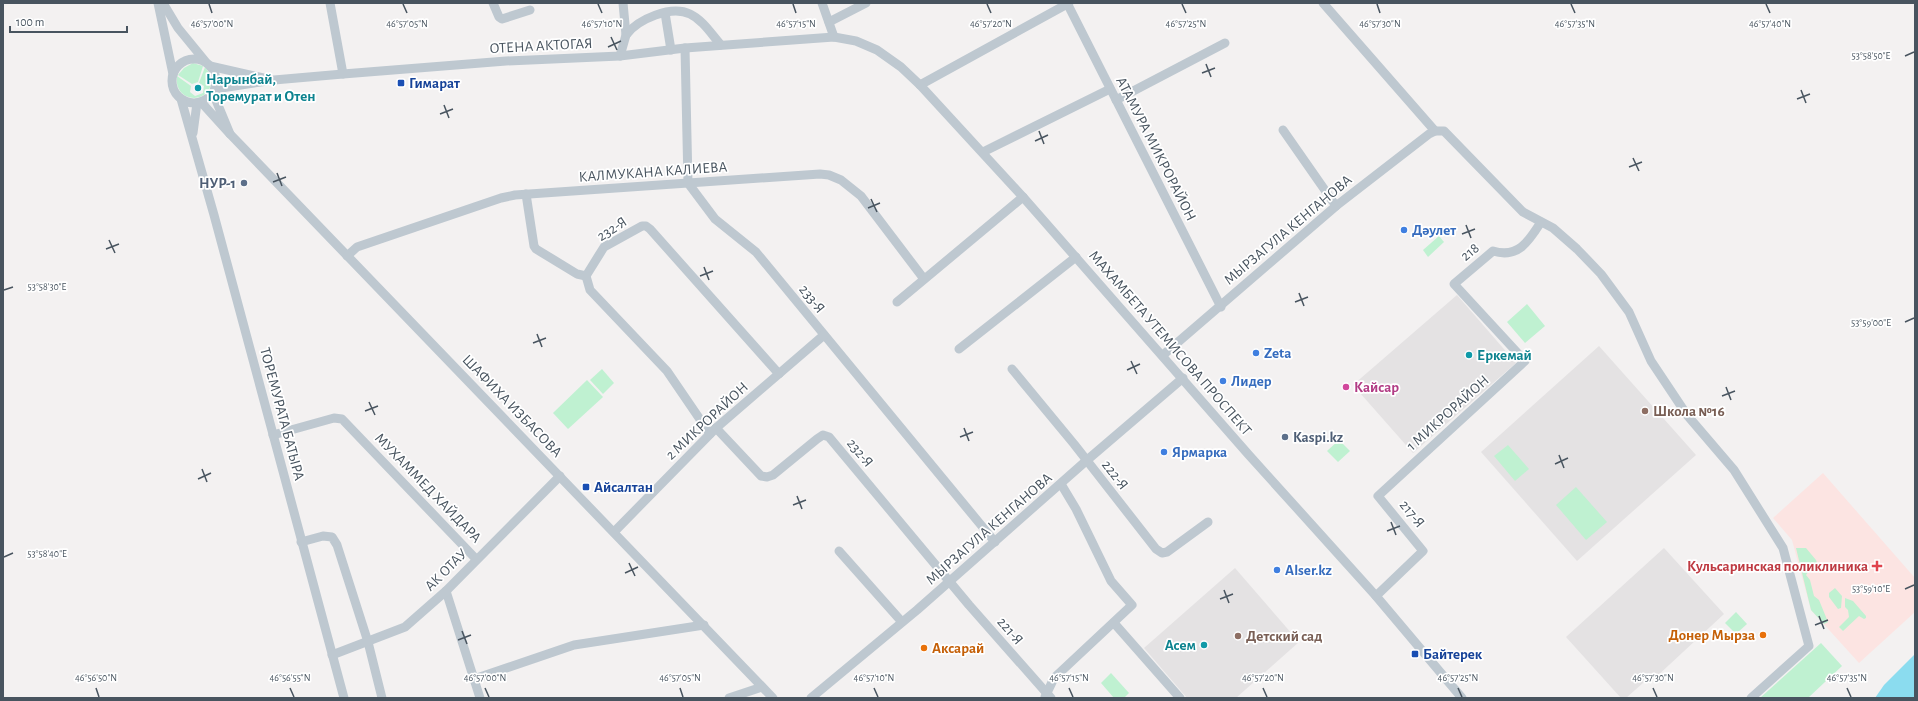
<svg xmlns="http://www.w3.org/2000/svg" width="1918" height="701" font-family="'Alegreya Sans',sans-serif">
<rect width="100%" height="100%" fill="#f3f1f1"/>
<g fill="#e4e2e3">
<path d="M1457 295 1516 363 1413 453 1353 385Z"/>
<path d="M1599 346 1696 455 1577 561 1481 452Z"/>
<path d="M1664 548 1724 614 1655 678 1652 675 1626 698H1621L1566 637Z"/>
<path d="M1235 568 1299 642 1236 698H1187L1144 648Z"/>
</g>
<path fill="#fce4e2" d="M1823 473 1915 578V612L1859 663 1811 610 1792 540 1773 518Z"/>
<g fill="#bff1d1">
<path d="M193 63 203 66 198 82 192 84 178 75 184 68Z"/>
<path d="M205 67 212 77C212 107 173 103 177 76L191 86 190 92 195 96 203 93 204 86 199 83Z"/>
<path d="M1439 236 1444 242 1428 257 1423 250Z"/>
<path d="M1527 304 1545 326 1525 343 1507 322Z"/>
<path d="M602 369 614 383 603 394 590 380Z"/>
<path d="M587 380 603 397 568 429 553 413Z"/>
<path d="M1339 440 1350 451 1338 462 1327 451Z"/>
<path d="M1508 445 1529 469 1515 481 1494 456Z"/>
<path d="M1576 487 1607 522 1586 540 1556 505Z"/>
<path d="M1796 548H1806L1816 560 1819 569H1810L1806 575 1810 580 1814 596 1819 600 1828 622 1824 624 1811 610Z"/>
<path d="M1835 588 1842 596 1841 608 1838 609 1829 597V593Z"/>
<path d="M1845 598 1853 601 1866 616V618L1864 619 1859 616 1843 631 1839 627 1849 617 1848 610 1845 607Z"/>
<path d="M1736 612 1747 624 1736 634 1725 623Z"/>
<path d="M1821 643 1842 666 1808 698H1760Z"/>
<path d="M1111 673 1129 693 1124 698H1114L1101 683Z"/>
</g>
<path fill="#8bdcef" d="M1915 654V698H1875L1884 685Z"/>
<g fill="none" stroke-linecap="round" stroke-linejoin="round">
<g stroke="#bec8d0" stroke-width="9">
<path d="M158 3 173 74"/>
<path d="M163 3 178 28 205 61"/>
<path d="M330 3 343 74"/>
<path d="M493 3 499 17 502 19 530 10"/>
<path d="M822 3 834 37"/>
<path d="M1067 3 1221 307"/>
<path d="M1323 3 1435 131"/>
<path d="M665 13 671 50"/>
<path d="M829 22 866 3"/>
<path d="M626 35C638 19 671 5 690 14 703 20 712 35 721 45"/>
<path d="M685 48 688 183 715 219 756 252 995 542"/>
<path d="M620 56 626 35 623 3"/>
<circle cx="194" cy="81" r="22"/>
<path d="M210 66 268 79"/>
<path d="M920 85 1069 3"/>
<path d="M215 89 274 80 343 74 506 61 620 56 685 48 834 37 856 41 877 50 901 67 920 85 1023 197 1248 454 1376 596 1462 698"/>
<path d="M181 99 214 215 344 698"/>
<path d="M1116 100 1225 43"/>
<path d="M201 102 230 134 213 93"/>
<path d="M1283 130 1336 206"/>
<path d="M193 133 197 103"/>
<path d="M230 134 773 698"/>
<path d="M983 152 1110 89"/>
<path d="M526 194 534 246 536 249 577 274 586 276"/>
<path d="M347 256 357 247 501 198 515 195 820 174 829 175 841 180 861 196 924 279"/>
<path d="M897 302 1023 197"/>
<path d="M959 349 1076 257"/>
<path d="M1163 355 1336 206 1429 134 1435 131H1444L1523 212 1553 228 1577 249 1601 274 1629 312 1651 361 1687 415 1734 470 1783 548 1809 646 1751 698"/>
<path d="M1012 369 1074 444 1156 549 1162 553 1167 552 1208 522"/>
<path d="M716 428 761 476 767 477 773 475 817 439 823 435 829 437 969 605 1051 698"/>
<path d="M710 434 667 371 590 290 586 276 604 247 642 226H646L650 229 779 374"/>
<path d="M273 435 334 418 342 419 476 559"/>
<path d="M614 532 716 428 824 335"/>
<path d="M301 542 323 536 332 537 337 545 368 642 382 698"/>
<path d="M839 551 902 622"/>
<path d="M446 591 480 698"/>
<path d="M1376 596 1423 551 1378 496 1525 361 1454 284 1493 251C1518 259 1529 241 1541 222"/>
<path d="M1114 623 1180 698"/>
<path d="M332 655 405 627 446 591 560 476"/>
<path d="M474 679 574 645 704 625"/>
<path d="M1045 697 1054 678 1132 605 1111 581 1076 509 1061 484"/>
<path d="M729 698 762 687"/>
<path d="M811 698 917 610 1086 461 1183 378"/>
</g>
</g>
<path fill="none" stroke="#48545f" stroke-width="1.5" d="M209 4 212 13M403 4 407 13M598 4 602 13M793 4 796 13M987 4 991 13M1182 4 1186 13M1377 4 1380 13M1571 4 1575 13M1766 4 1770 13M611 37 617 50M608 47 621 41M1905 56 1914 52M1206 64 1211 77M1202 73 1215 68M1801 90 1806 103M1797 99 1810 94M444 105 449 118M440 114 453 109M1039 131 1044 144M1035 141 1048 135M1633 158 1639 171M1629 167 1642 162M277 173 282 186M273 182 286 177M871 199 877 212M868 208 880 203M1466 225 1471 238M1462 234 1475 229M109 240 115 253M106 249 119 244M704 267 709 280M700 276 713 271M4 290 13 287M1299 293 1304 306M1295 302 1308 297M1905 322 1914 318M537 334 542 347M533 343 546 338M1131 361 1137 374M1127 370 1140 364M1726 387 1731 400M1722 396 1735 391M369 402 375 415M365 411 378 406M964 428 969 441M960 437 973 432M1559 455 1564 468M1555 464 1568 458M202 469 207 482M198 479 211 473M797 496 802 509M793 505 806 500M1391 522 1396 535M1387 531 1400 526M4 557 13 553M629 563 635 576M625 573 638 567M1905 589 1914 585M1224 590 1229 603M1220 599 1233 594M1819 616 1824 629M1815 625 1828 620M462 631 467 644M458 640 471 635M96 688 99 697M290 688 294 697M485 688 489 697M680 688 683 697M874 688 878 697M1069 688 1073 697M1263 688 1267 697M1458 688 1462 697M1653 688 1657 697M1847 688 1851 697"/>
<g fill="#1a4fb4" stroke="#fff" stroke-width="1.5">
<rect x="397" y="79" width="8" height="8" rx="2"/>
<rect x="582" y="483" width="8" height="8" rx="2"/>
<rect x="1411" y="650" width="8" height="8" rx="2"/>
</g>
<g fill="#0f9aa8" stroke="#fff" stroke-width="1.5">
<circle cx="198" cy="88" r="4"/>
<circle cx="1469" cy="355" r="4"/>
<circle cx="1204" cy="645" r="4"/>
</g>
<g fill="#5c6f8a" stroke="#fff" stroke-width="1.5">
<circle cx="244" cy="183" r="4"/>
<circle cx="1285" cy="437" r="4"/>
</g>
<g fill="#3f7fe0" stroke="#fff" stroke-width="1.5">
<circle cx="1404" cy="230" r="4"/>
<circle cx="1256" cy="353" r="4"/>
<circle cx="1223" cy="381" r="4"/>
<circle cx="1164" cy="452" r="4"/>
<circle cx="1277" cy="570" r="4"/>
</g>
<circle fill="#d1479c" stroke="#fff" stroke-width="1.5" cx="1346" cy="387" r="4"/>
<g fill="#8d6e63" stroke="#fff" stroke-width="1.5">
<circle cx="1645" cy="411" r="4"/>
<circle cx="1238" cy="636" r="4"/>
</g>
<path fill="#e0444e" stroke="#fff" stroke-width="1.5" d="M1875 560h4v4h4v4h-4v4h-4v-4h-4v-4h4z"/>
<g fill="#e8710a" stroke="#fff" stroke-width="1.5">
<circle cx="1763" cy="635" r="4"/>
<circle cx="924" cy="648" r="4"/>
</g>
<g text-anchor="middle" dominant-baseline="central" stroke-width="3.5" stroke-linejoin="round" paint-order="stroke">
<g font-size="15" fill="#48545f" stroke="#fff">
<text transform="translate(541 46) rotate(-3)">ОТЕНА АКТОГАЯ</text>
<text transform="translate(1156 149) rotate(63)">АТАМУРА МИКРОРАЙОН</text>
<text transform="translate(653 172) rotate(-4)">КАЛМУКАНА КАЛИЕВА</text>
<text transform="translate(612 229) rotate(-33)">232-Я</text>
<text transform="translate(1288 230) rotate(-40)">МЫРЗАГУЛА КЕНГАНОВА</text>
<text transform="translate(1470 252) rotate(-40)">218</text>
<text transform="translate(812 299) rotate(51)">233-Я</text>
<text transform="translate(1170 343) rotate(49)">МАХАМБЕТА УТЕМИСОВА ПРОСПЕКТ</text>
<text transform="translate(512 406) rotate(46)">ШАФИХА ИЗБАСОВА</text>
<text transform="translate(1448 413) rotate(-42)">1 МИКРОРАЙОН</text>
<text transform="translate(282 414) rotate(75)">ТОРЕМУРАТА БАТЫРА</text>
<text transform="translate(707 421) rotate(-43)">2 МИКРОРАЙОН</text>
<text transform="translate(860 453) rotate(50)">232-Я</text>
<text transform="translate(1115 475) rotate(52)">222-Я</text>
<text transform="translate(428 488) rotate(46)">МУХАММЕД ХАЙДАРА</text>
<text transform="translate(1412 514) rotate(51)">217-Я</text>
<text transform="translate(989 529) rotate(-41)">МЫРЗАГУЛА КЕНГАНОВА</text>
<text transform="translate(446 570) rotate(-45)">АК ОТАУ</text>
<text transform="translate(1010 631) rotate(49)">221-Я</text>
</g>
<g font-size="15" font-weight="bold" fill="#0d838f" stroke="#fff" text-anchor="start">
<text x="206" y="79">Нарынбай,<tspan x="206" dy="17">Торемурат и Отен</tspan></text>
<text x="1477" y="355">Еркемай</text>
<text x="1196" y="645" text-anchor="end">Асем</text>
</g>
<g font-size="15" font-weight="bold" fill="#164399" stroke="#fff" text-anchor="start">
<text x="409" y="83">Гимарат</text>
<text x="594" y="487">Айсалтан</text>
<text x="1423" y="654">Байтерек</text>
</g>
<g font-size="15" font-weight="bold" fill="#4e5e75" stroke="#fff" text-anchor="end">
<text x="236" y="183">НУР-1</text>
<text x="1293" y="437" text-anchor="start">Kaspi.kz</text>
</g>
<g font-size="15" font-weight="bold" fill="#366cbe" stroke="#fff" text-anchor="start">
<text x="1412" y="230">Дәулет</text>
<text x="1264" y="353">Zeta</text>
<text x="1231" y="381">Лидер</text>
<text x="1172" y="452">Ярмарка</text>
<text x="1285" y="570">Alser.kz</text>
</g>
<g font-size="15" font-weight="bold" fill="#b23c85" stroke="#fff" text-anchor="start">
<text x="1354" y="387">Кайсар</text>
</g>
<g font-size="15" font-weight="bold" fill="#785e54" stroke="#fff" text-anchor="start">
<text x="1653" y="411">Школа №16</text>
<text x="1246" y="636">Детский сад</text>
</g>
<g font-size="15" font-weight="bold" fill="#be3a42" stroke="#fff" text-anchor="end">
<text x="1868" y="566">Кульсаринская поликлиника</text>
</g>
<g font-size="15" font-weight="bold" fill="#c56008" stroke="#fff" text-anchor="end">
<text x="1755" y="635">Донер Мырза</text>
<text x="932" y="648" text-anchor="start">Аксарай</text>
</g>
</g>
<g font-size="10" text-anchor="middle" fill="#48545f" stroke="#fff" stroke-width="3.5" stroke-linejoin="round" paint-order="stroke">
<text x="1770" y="27">46°57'40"N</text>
<text x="212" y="27">46°57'00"N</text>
<text x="407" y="27">46°57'05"N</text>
<text x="602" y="27">46°57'10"N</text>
<text x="796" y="27">46°57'15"N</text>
<text x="991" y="27">46°57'20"N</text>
<text x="1186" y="27">46°57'25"N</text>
<text x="1380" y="27">46°57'30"N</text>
<text x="1575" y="27">46°57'35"N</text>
<text x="1871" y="59">53°58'50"E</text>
<text x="47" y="290">53°58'30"E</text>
<text x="1871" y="326">53°59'00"E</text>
<text x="47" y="557">53°58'40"E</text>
<text x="1871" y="592">53°59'10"E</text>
<text x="96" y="681">46°56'50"N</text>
<text x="290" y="681">46°56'55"N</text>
<text x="485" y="681">46°57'00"N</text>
<text x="680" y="681">46°57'05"N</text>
<text x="874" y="681">46°57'10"N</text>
<text x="1069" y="681">46°57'15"N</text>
<text x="1263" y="681">46°57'20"N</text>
<text x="1458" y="681">46°57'25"N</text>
<text x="1653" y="681">46°57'30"N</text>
<text x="1847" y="681">46°57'35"N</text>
</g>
<rect width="1918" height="701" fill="none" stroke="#48545f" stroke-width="8"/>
<path d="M10 26v6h117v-6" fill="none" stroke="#48545f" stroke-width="2"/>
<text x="16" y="26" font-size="12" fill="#48545f" stroke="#ffffff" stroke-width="3" paint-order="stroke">100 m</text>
</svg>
